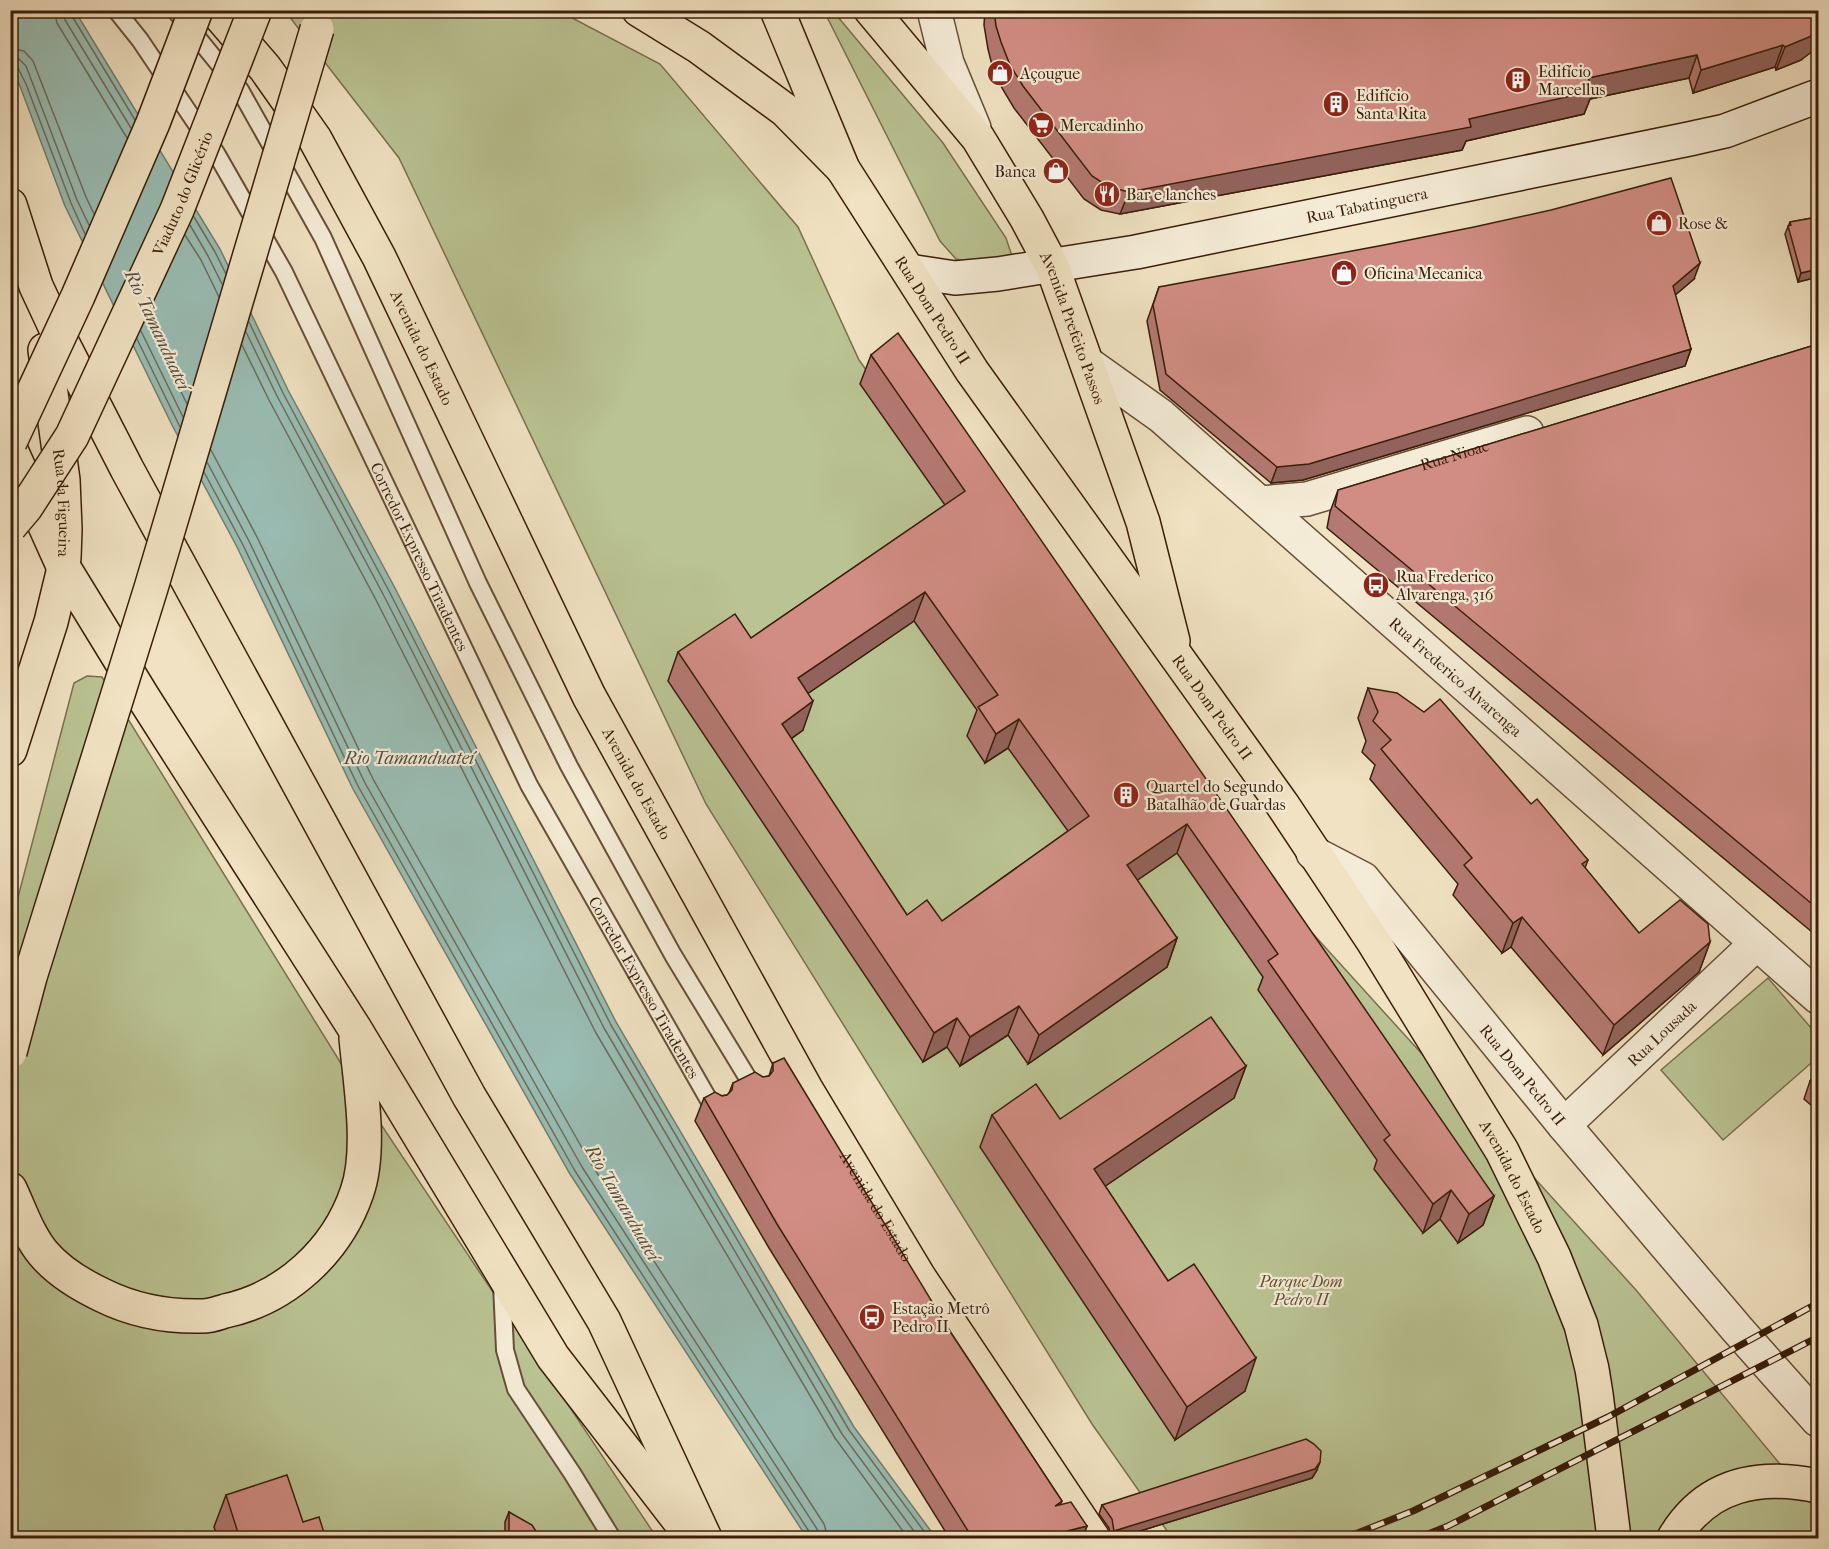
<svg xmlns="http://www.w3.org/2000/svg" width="1829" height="1549" font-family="'IM FELL French Canon',serif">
<rect width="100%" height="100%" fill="#f0e2c2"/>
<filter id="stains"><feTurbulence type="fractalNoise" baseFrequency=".00333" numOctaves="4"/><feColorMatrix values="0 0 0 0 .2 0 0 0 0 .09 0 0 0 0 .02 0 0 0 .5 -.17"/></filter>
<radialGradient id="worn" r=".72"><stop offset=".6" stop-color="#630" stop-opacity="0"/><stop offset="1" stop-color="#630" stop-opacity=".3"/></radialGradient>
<g fill="#bac393" stroke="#7a704e" stroke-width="1.5">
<path d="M285 11H559L660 64 798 227 859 360 1119 720 1636 1290 1818 1510V1538H1172L1092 1424 706 804 399 158Z"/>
<path d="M824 11H833L943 143 1006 238 1012 256 975 264 956 259 940 241Z"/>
<path d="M87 676 102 677 350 1078 657 1538H11V924L74 683Z"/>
<path d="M1768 978 1818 1036V1057L1723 1140 1661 1070Z"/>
</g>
<path fill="#9abdb4" stroke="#747d70" stroke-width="1.5" d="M10 11H75L220 249 288 390 395 588 616 1022 854 1427 936 1538H807L570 1174 353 789 237 547 172 425 65 206 20 86 11 66Z"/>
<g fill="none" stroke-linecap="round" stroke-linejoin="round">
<g stroke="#6a6e5e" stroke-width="1.5">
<path d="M54 10 57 23 127 138"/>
<path d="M63 10 65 20 131 128"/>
<path d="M71 10 72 16 135 120"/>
<path d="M10 48 24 51 33 61 86 197 94 214"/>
<path d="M10 57 19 59 26 66 77 200 89 225"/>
<path d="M10 65 18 68 26 84 71 203 85 234"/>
<path d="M194 217 215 252 226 274"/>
<path d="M190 225 208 256 222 284"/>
<path d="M185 235 201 260 219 297"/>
<path d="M146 320 187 404"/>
<path d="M249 322 283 393 389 591 611 1025 849 1430 929 1538"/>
<path d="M141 331 183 417"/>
<path d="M246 332 277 396 383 594 604 1028 842 1434 919 1538"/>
<path d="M137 339 180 427"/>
<path d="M242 345 269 400 375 598 596 1033 835 1438 908 1538"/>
<path d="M211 450 257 537 373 779 590 1162 824 1524 828 1538"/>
<path d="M207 462 249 541 365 783 582 1167 817 1529 819 1538"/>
<path d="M204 472 243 545 358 786 575 1171 810 1533 811 1538"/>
</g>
<defs>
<g id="service">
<path id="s1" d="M116 10 140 40 216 153 284 272 529 785 714 1109"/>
<path d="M175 10 240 90 323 238 478 583 569 766 673 955 755 1090"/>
<path d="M502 1285 505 1350 516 1389 572 1473 612 1538"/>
</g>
<g id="minor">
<path id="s2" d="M1088 364 1161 416 1818 997"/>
<path id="s3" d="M1260 503 1307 499 1527 433"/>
<path id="s4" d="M1564 1125 1757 943"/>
</g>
<g id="tertiary">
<path d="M934 10 947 63 974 128"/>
<path id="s5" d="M1313 853 1363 879 1564 1125 1737 1329 1818 1420"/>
</g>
<g id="secondary">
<path id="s6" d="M909 271 955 278 998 274 1136 252 1689 139 1725 131 1818 96"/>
</g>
<g id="primary">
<path id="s7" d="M777 10 843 169 972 371 1282 804 1373 941 1502 1151 1554 1257 1581 1325 1592 1369 1596 1394 1614 1538"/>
<path id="s8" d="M871 10 978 138 1027 219 1052 266 1143 522 1173 641"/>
<path d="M10 750 51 622 64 568"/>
<path d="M1674 1538C1707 1483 1760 1474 1818 1486"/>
</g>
<g id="trunk">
<path id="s9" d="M215 10 265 68 315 139 379 257 589 696 806 1089 919 1277 1093 1538"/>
<path d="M639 10 699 47 785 110 843 169"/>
<path d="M10 205 36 286 64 346 127 469 469 1096 604 1321 705 1538"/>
<path id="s10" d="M45 350 63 480 65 529 64 558"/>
<path d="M10 448 64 568 143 697 355 1029 553 1357 685 1528"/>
<path d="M10 1189C20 1210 28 1235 43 1253 58 1271 81 1285 102 1295 134 1311 168 1317 203 1316 211 1316 218 1313 225 1311 286 1298 337 1251 357 1192 372 1149 360 1084 356 1038"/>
</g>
</defs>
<use href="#service" stroke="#684f37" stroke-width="20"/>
<use href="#minor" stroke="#684f37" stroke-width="36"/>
<use href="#tertiary" stroke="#684f37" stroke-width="36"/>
<use href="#secondary" stroke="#3a1e09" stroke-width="36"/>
<use href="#primary" stroke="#3a1e09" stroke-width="36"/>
<use href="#trunk" stroke="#3a1e09" stroke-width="36"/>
<use href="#service" stroke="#f5ecd7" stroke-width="16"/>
<use href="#minor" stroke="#f5ecd7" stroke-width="33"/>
<use href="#tertiary" stroke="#f5ecd7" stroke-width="33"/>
<use href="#secondary" stroke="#f5ecd7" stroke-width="33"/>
<use href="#primary" stroke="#f0e2c2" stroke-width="33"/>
<use href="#trunk" stroke="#f0e2c2" stroke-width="33"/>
<defs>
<g id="rail">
<path d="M1345 1538 1413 1511 1608 1417 1818 1303"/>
<path d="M1418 1538 1448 1526 1818 1337"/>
</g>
</defs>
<use href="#rail" stroke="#3a1e09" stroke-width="7"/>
<use href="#rail" stroke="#f5ecd7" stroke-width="4.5" stroke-dasharray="14" stroke-linecap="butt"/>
<defs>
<g id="trunk-bridge">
<path d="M10 442 78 296 153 123 196 10"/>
<path id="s11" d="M10 526 26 507 72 436 177 210 255 10"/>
<path d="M10 1052 30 977 151 588 317 29"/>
</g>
</defs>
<use href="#trunk-bridge" stroke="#3a1e09" stroke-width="36" stroke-linecap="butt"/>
<use href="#trunk-bridge" stroke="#f0e2c2" stroke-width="33"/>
</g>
<g fill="#b47972" stroke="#3a1e09" stroke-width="1.5" fill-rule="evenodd">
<path d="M985 10H1572L1573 13 1818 10 1801 60 1776 70 1775 67 1693 93 1689 78 1590 99 1584 114 1466 141 1462 150 1120 214 1101 210 1084 199 1014 108 1002 88 992 65 988 49 984 25Z"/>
<path d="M1818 217V277L1798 282 1785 234 1790 222Z"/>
<path d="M1694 279 1675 295 1691 349 1685 366 1303 480 1271 483 1160 390 1147 321 1159 287Z"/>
<path d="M1818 344V937L1327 528 1330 512 1338 490Z"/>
<path d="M871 355 1494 1196 1483 1225 1458 1243 1440 1219 1423 1233 1374 1169 1377 1160 1258 990 1263 977 1177 853 1137 880 1177 938 1167 967 1028 1064 1008 1035 960 1066 947 1047 923 1062 668 681 678 652 751 638 945 505 860 384ZM914 621 977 710 967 736 985 763 1008 748 1068 831 942 921 907 915 791 739 803 730 808 693Z"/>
<path d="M1368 688 1531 804 1588 860 1585 868 1639 933 1710 942 1699 972 1603 1055 1511 947 1502 953 1453 895 1458 884 1370 779 1375 765 1362 752 1366 741 1358 718Z"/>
<path d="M773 1063 1062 1501 1060 1505 1087 1526 1082 1539H950L769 1248 695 1121 704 1098 727 1095 729 1093 733 1083 769 1076Z"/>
<path d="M1246 1066 1234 1098 1105 1186 1168 1281 1245 1391 1175 1440 980 1147 992 1115 1060 1119Z"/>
<path d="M1818 1071V1111L1804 1099 1810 1081Z"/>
<path d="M1317 1470 1312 1478 1114 1539H1111L1109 1528 1099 1514 1102 1505Z"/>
<path d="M226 1495 303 1522 326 1539H218L214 1527Z"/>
<path d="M509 1512 541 1539H505V1522Z"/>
</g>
<g fill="#92635c" stroke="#3a1e09" stroke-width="1.5">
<path d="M1818 30V47L1801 60 1776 70 1785 47Z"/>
<path d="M1783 45 1775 67 1693 93 1701 70Z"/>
<path d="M1697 55 1689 78 1590 99 1584 114 1466 141 1462 150 1120 214 1129 192 1469 119 1588 78Z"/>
<path d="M1700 263 1694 279 1667 302 1673 286Z"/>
<path d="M1818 269V277L1798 282 1801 273Z"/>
<path d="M1691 349 1685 366 1303 480 1271 483 1277 467Z"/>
<path d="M925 592 914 621 788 707 798 678Z"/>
<path d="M813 701 803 730 771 753 782 724Z"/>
<path d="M1019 719 1008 748 985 763 996 734Z"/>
<path d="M1187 824 1177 853 1117 894 1127 865Z"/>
<path d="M1522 917 1511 947 1502 953 1513 923Z"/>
<path d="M1177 938 1167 967 1028 1064 1039 1035Z"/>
<path d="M1710 942 1699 972 1603 1055 1614 1025Z"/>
<path d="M1019 1006 1008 1035 960 1066 970 1037Z"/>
<path d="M957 1018 947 1047 923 1062 934 1033Z"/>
<path d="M1246 1066 1234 1098 1082 1202 1094 1169Z"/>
<path d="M1451 1190 1440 1219 1423 1233 1433 1204Z"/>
<path d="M1494 1196 1483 1225 1458 1243 1469 1214Z"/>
<path d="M1256 1358 1245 1391 1175 1440 1187 1407Z"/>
<path d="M1320 1462 1317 1470 1312 1478 1114 1539H1112L1114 1531Z"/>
<path d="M1087 1526 1082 1539H1065L1067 1531Z"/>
</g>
<g fill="#d18d84" stroke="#3a1e09" stroke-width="1.5" fill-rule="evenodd">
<path d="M994 10H1572L1573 13 1584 10H1818V30L1809 37 1785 47 1783 45 1701 70 1697 55 1588 78 1593 91 1469 119 1471 127 1129 192 1109 187 1092 176 1023 86 1010 65 1001 42 996 26Z"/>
<path d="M1671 178 1700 263 1673 286 1691 349 1309 464 1277 467 1166 374 1153 305 1159 287 1384 245 1474 227 1551 210Z"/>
<path d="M1818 217V269L1801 273 1788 226 1791 225 1790 222Z"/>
<path d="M898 333 1494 1196 1469 1214 1451 1190 1433 1204 1384 1140 1390 1135 1268 961 1278 954 1187 824 1127 865 1177 938 1039 1035 1019 1006 970 1037 957 1018 934 1033 678 652 735 614 751 638 965 491 871 355ZM925 592 998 695 978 707 996 734 1019 719 1089 816 942 921 927 900 907 915 782 724 813 701 798 678Z"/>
<path d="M1818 344V909L1335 506 1338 490Z"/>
<path d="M1368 688 1397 693 1424 712 1440 699 1531 804 1537 799 1588 860 1582 864 1639 933 1680 900 1708 924 1710 942 1614 1025 1522 917 1513 923 1464 865 1472 858 1381 749 1391 740 1373 721 1378 712Z"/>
<path d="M1211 1017 1246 1066 1094 1169 1168 1281 1194 1264 1256 1358 1187 1407 992 1115 1036 1084 1060 1119Z"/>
<path d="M784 1058 951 1333 1062 1501 1055 1506 1071 1502 1087 1526 1067 1531 1071 1539H973L777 1224 704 1098 715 1092 722 1096 727 1095 732 1090 733 1083 755 1072 763 1077 769 1076 773 1071V1063Z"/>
<path d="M1818 1071V1089L1810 1081Z"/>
<path d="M1306 1439 1314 1444 1321 1451 1320 1462 1315 1469 1114 1531 1112 1519 1102 1505Z"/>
<path d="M287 1475 303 1522 319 1517 326 1539H240L226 1495Z"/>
<path d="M509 1512 532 1525 541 1539H509Z"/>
</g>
<defs>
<symbol id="shop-disc" viewBox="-11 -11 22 22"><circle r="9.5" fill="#8f2418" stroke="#f5ecd7"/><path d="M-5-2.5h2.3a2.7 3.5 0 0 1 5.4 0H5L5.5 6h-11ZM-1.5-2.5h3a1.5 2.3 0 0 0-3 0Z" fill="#fff"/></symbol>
<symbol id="building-disc" viewBox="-11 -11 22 22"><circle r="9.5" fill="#8f2418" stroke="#f5ecd7"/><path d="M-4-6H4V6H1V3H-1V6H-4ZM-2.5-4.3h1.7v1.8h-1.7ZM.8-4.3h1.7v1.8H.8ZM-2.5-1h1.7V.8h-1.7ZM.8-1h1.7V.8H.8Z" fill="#fff"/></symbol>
<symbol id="supermarket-disc" viewBox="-11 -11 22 22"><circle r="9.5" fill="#8f2418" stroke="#f5ecd7"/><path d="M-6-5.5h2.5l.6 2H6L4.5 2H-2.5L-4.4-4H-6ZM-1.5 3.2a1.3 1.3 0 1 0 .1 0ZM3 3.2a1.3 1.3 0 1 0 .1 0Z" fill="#fff"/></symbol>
<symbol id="restaurant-disc" viewBox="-11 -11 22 22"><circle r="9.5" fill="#8f2418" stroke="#f5ecd7"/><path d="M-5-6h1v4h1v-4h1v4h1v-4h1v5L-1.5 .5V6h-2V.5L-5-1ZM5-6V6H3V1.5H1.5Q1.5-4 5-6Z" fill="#fff"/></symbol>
<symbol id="bus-disc" viewBox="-11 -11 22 22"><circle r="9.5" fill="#8f2418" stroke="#f5ecd7"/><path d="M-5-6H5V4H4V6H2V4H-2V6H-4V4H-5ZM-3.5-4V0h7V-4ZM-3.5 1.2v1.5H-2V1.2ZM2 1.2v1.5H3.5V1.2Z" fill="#fff"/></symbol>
</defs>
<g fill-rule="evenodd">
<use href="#shop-disc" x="985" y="58" width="30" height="30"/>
<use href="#building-disc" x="1503" y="65" width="30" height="30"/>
<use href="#building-disc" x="1321" y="89" width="30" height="30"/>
<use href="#supermarket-disc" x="1026" y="110" width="30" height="30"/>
<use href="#shop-disc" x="1041" y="156" width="30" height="30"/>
<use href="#restaurant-disc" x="1092" y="179" width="30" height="30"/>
<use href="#shop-disc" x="1644" y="208" width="30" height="30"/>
<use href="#shop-disc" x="1329" y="258" width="30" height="30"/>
<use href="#bus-disc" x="1361" y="570" width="30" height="30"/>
<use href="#building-disc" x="1111" y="780" width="30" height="30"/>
<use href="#bus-disc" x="857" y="1302" width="30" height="30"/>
</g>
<g text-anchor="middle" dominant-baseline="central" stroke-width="4.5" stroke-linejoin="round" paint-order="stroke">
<g font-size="16" fill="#3a1e09" stroke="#f5ecd7" text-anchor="start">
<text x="1538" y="71">Edifício<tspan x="1538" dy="18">Marcellus</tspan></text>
<text x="1020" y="73">Açougue</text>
<text x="1356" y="95">Edifício<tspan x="1356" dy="18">Santa Rita</tspan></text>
<text x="1060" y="125">Mercadinho</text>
<text x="1036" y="171" text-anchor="end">Banca</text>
<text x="1126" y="194">Bar e lanches</text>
<text x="1678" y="223">Rose &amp;</text>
<text x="1364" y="273">Oficina Mecanica</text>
<text x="1396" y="576">Rua Frederico<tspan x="1396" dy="18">Alvarenga, 316</tspan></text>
<text x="1146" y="786">Quartel do Segundo<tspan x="1146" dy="18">Batalhão de Guardas</tspan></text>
<text x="892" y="1308">Estação Metrô<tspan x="892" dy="18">Pedro II</tspan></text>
</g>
<g font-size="16" fill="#3a1e09" stroke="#f5ecd7">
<text stroke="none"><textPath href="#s11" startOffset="376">Viaduto do Glicério</textPath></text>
<text stroke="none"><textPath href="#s6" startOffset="465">Rua Tabatinguera</textPath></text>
<text stroke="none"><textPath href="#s7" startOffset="339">Rua Dom Pedro II</textPath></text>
<text stroke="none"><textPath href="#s8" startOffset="380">Avenida Prefeito Passos</textPath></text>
<text stroke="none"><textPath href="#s9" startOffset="398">Avenida do Estado</textPath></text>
<text stroke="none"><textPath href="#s3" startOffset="201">Rua Nioac</textPath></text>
<text stroke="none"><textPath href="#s10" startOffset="154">Rua da Figueira</textPath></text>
<text stroke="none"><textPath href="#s1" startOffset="627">Corredor Expresso Tiradentes</textPath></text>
<text stroke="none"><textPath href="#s2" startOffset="483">Rua Frederico Alvarenga</textPath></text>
<text stroke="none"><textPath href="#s7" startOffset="825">Rua Dom Pedro II</textPath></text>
<text stroke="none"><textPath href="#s9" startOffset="884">Avenida do Estado</textPath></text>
<text stroke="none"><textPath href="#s1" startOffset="1113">Corredor Expresso Tiradentes</textPath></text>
<text stroke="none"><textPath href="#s4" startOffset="134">Rua Lousada</textPath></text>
<text stroke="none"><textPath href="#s5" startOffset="309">Rua Dom Pedro II</textPath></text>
<text stroke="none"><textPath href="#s7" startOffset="1383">Avenida do Estado</textPath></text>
<text stroke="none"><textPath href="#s9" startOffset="1370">Avenida do Estado</textPath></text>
</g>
<g font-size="16" font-style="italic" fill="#605032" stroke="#f5ecd7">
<text x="1301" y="1281">Parque Dom<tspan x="1301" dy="18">Pedro II</tspan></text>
</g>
<g font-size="18" font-style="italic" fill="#574e3c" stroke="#f5ecd7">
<text transform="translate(157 330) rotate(65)">Rio Tamanduateí</text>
<text x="409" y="758">Rio Tamanduateí</text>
<text transform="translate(622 1203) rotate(60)">Rio Tamanduateí</text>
</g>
</g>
<rect width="1829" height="1549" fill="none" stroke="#f0e2c2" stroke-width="36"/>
<rect x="12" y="12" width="1805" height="1525" fill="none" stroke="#3a1e09" stroke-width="3"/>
<rect x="18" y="18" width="1793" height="1513" fill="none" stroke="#3a1e09" stroke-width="1.5"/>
<rect width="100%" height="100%" filter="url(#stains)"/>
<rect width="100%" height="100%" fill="url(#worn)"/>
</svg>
